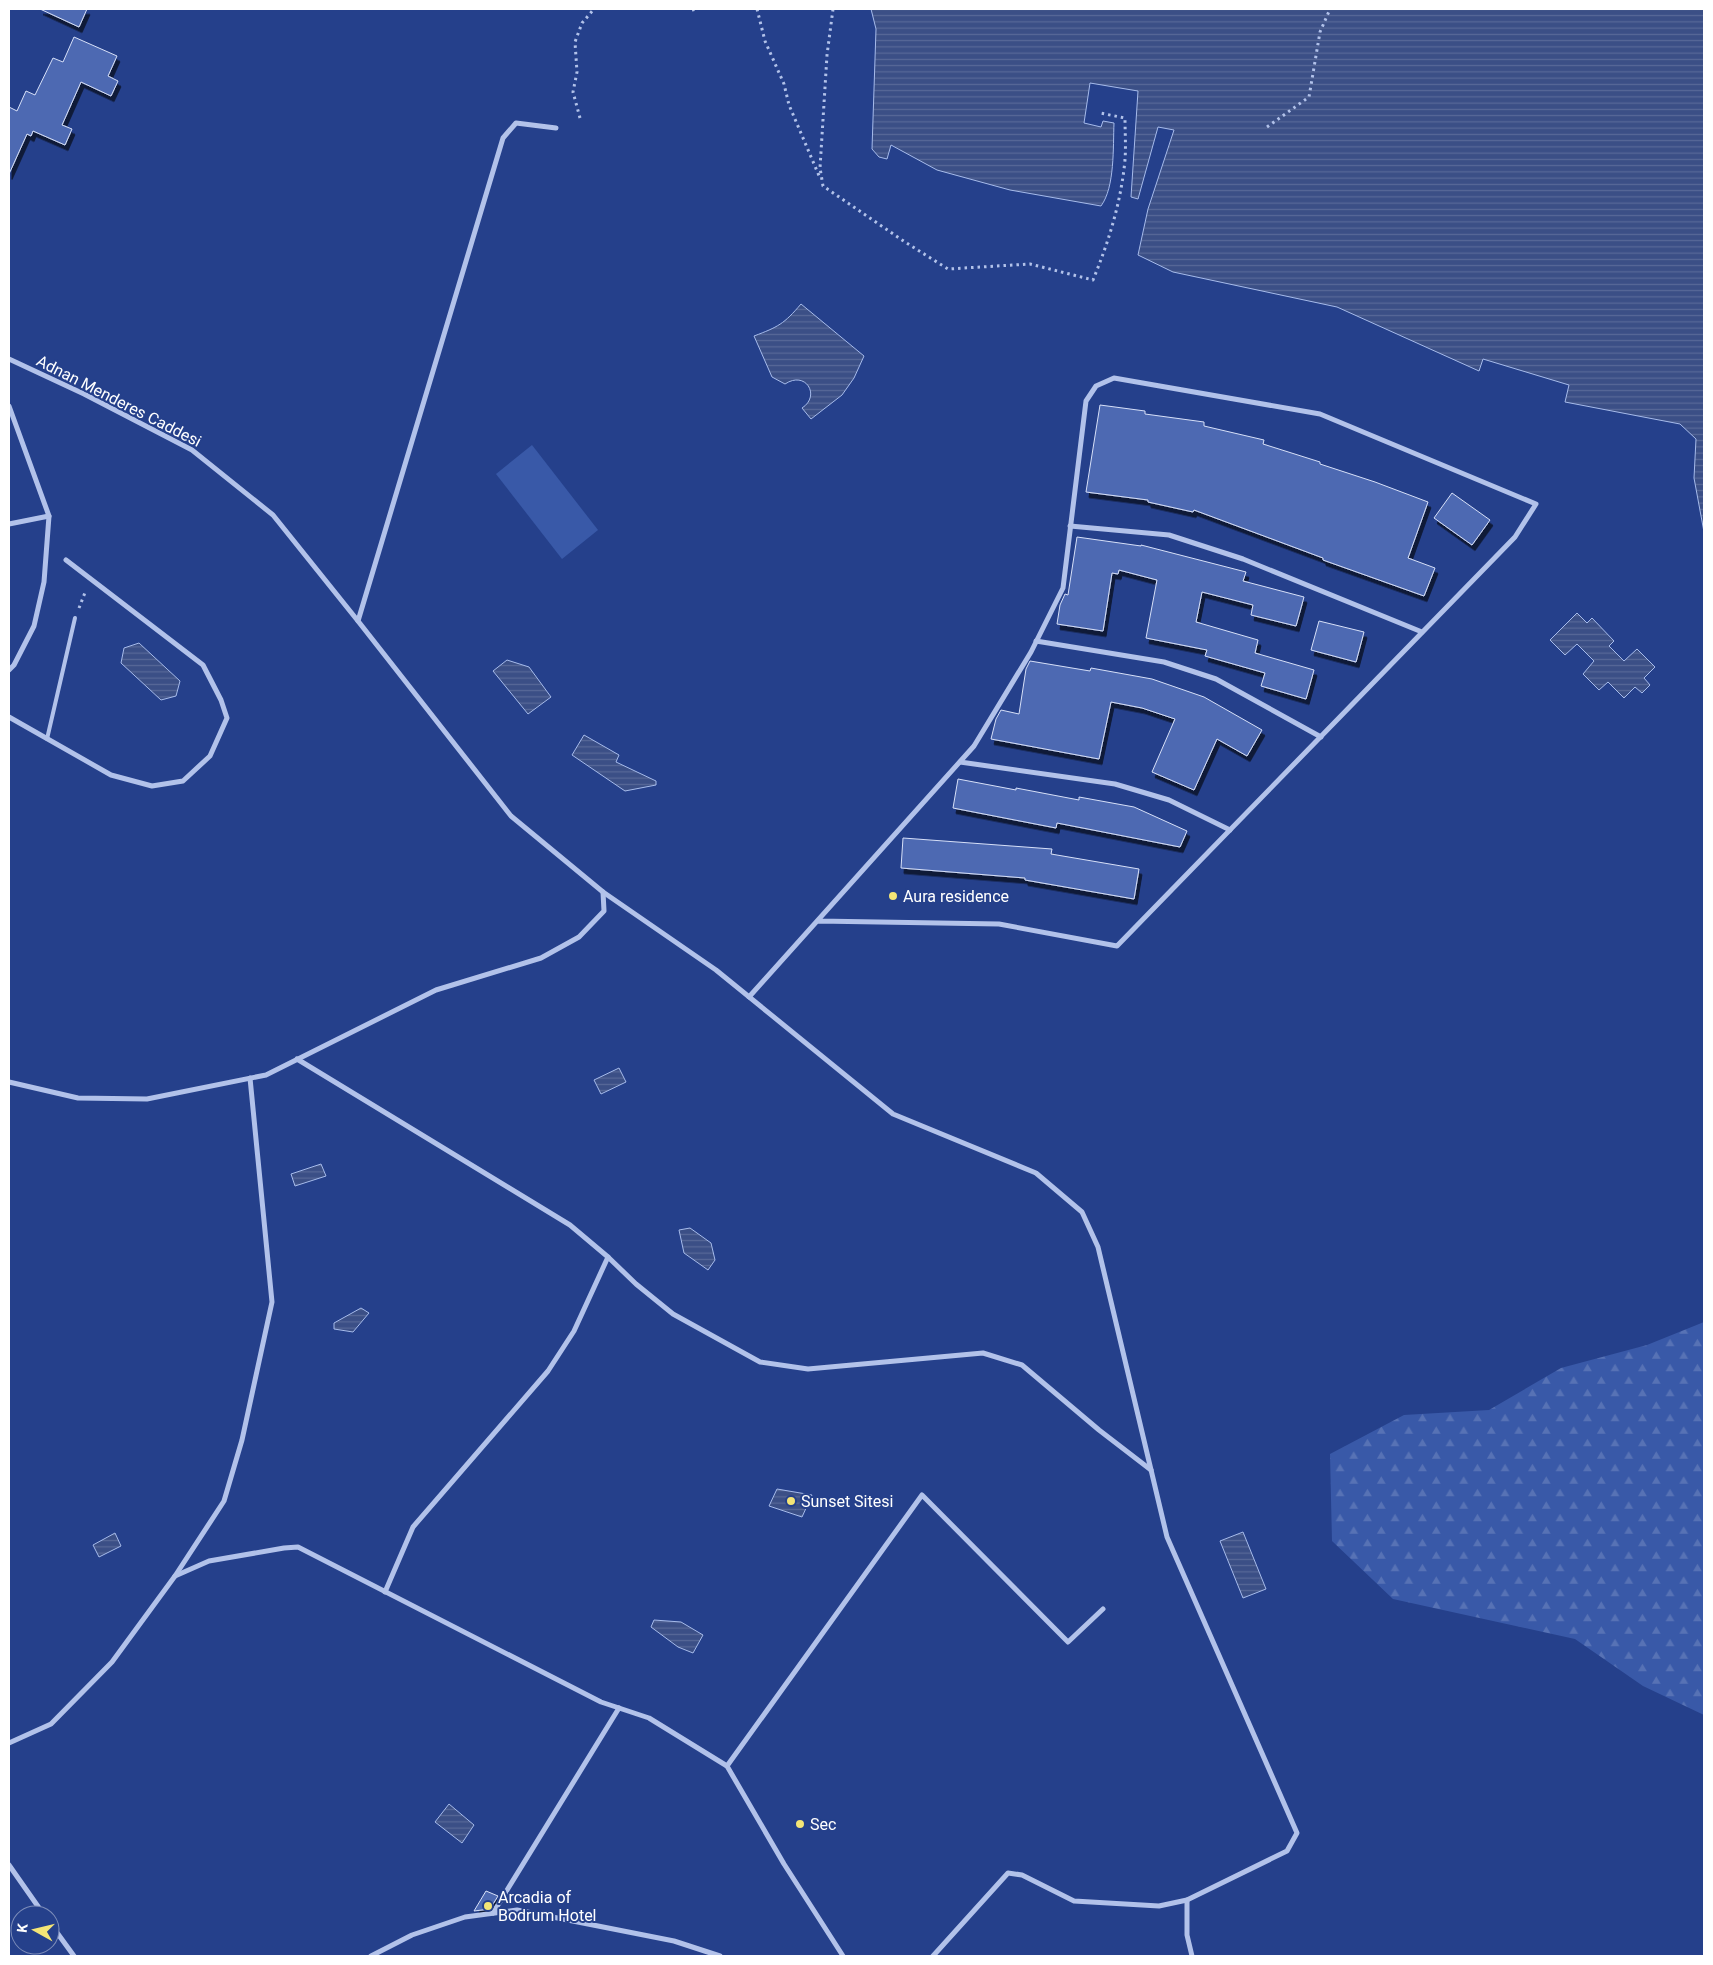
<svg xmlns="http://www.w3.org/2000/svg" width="1713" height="1965" font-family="Roboto,sans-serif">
<defs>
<pattern id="forest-firs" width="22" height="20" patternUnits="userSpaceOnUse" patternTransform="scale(1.25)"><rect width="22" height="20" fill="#3959a8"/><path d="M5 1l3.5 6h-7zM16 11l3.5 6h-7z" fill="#5772b5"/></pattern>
<pattern id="water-rules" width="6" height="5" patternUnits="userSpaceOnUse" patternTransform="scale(1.25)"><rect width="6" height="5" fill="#3b4f86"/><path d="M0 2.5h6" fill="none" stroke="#586998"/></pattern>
<filter id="shadow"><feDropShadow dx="3" dy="5.5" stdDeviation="0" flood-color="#0009"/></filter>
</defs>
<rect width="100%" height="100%" fill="#25408b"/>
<path fill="url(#forest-firs)" d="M1704 1322V1715L1643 1686 1575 1639 1393 1599 1332 1541 1330 1454 1404 1415 1489 1410 1561 1368 1647 1345Z"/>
<path fill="#3959a8" d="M532 445 598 530 562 559 496 474Z"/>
<g fill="url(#water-rules)" stroke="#a6bbeb">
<path d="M871 9H1704V532L1694 478 1696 439 1680 424 1565 402 1569 385 1483 359 1479 371 1337 307 1173 272 1138 255 1148 209 1174 130 1158 127 1138 199 1131 197 1138 91 1090 83 1084 123 1101 127 1103 121 1114 123C1113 147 1115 187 1101 206L1010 190 937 170 891 145 887 159 879 157 872 149 876 29Z"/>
<path d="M801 304 864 356 854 378 842 395 811 419 802 408C821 396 806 370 785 384L772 377 754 336C778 327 784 324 801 304Z"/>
<path d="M1577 613 1587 623 1592 618 1614 641 1609 646 1624 661 1637 649 1655 667 1644 678 1650 685 1642 693 1635 687 1624 698 1608 682 1599 690 1583 674 1594 661 1577 644 1565 655 1550 640Z"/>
<path d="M139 643 180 681 176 696 161 700 121 663 124 648Z"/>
<path d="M507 660 529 667 551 697 528 714 493 671Z"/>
<path d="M584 735 619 755 616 762 656 781V785L625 791 572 755Z"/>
<path d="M619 1068 626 1082 601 1094 594 1080Z"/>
<path d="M321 1164 326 1176 295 1186 291 1174Z"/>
<path d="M690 1228 711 1243 715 1260 708 1270 684 1253 679 1230Z"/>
<path d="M361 1308 369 1313 353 1332 334 1329V1323Z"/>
<path d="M777 1489 812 1495 802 1517 769 1506Z"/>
<path d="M1243 1532 1266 1589 1243 1598 1220 1541Z"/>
<path d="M115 1533 121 1546 99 1557 93 1545Z"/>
<path d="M654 1620 681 1622 703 1635 693 1653 678 1647 651 1627Z"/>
<path d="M449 1804 474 1825 462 1843 435 1822Z"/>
</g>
<g fill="#4d69b2" stroke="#d7e0f8" filter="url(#shadow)">
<path d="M40 9H87L79 27Z"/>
<path d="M74 37 117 56 108 76 118 81 111 96 81 82 62 125 72 129 65 145 33 131 31 136 27 134 9 174V107L17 111 26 91 35 95 53 58 63 62Z"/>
<path d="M1100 405 1145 411V414L1204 422V426L1264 440 1263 444 1320 462V464L1375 482 1428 502 1408 558 1435 568 1424 596 1323 560V558L1194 510 1193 512 1148 502V500L1086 492Z"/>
<path d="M1452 493 1490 520 1472 545 1434 518Z"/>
<path d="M1077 537 1141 546V545L1246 572 1243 581 1304 597 1296 626 1251 615 1253 605 1202 592 1196 622 1258 640 1255 653 1314 670 1306 699 1261 686 1265 673 1205 656 1207 650 1146 638 1157 580 1119 570 1118 574 1112 573 1103 631 1057 624 1060 605 1065 594 1068 595Z"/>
<path d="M1319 621 1364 632 1356 662 1311 650Z"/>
<path d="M1030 661 1090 671 1091 668 1152 679 1204 697 1262 730 1247 756 1217 739 1194 790 1152 772 1175 719 1142 708 1111 702 1099 759 991 739 996 719 1001 710 1019 714 1026 669Z"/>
<path d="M958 779 1016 790V788L1079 800V797L1134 807 1187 831 1180 847 1057 823 1056 828 953 808Z"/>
<path d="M903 838 1052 849 1051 854 1139 869 1134 899 1025 880V878L901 868Z"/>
<path d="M486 1891 498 1896 490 1909 474 1911Z"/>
</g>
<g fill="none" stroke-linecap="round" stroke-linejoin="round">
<g stroke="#b2c2ea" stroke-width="3" stroke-dasharray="2.5 4" stroke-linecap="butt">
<path d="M757 9 765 41 784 84 789 105 820 178"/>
<path d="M833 9 827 55 820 168 823 186 905 242 948 269 1030 264 1093 280C1109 241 1121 202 1125 160 1126 146 1125 132 1125 118L1100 113"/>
<path d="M692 10 698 9"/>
<path d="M580 118 573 92 577 72 575 42 582 23 594 9"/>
<path d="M1267 127 1309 97 1320 32 1330 9"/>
<path d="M79 608 86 590"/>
</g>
<path stroke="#b2c2ea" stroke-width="4" d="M47 739 75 618"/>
<g stroke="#b2c2ea" stroke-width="5">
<path d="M556 128 516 123 503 138 358 621 511 816 603 892 716 970 893 1114 1036 1173 1082 1212 1098 1247 1167 1537 1297 1833 1287 1851 1187 1900 1159 1906 1074 1901 1022 1875 1008 1873 933 1956"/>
<path d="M9 359 84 394 192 450 273 515 358 621"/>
<path d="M9 406 49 516 44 582 34 626 14 665 9 670"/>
<path d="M9 524 49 516"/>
<path d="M1070 526 1169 535 1243 559 1422 632"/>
<path d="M1036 641 1164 662 1216 679 1321 737"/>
<path d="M9 717 111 775 152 786 183 781 210 756 227 718 221 700 203 665 66 560"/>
<path d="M960 762 1115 784 1169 800 1230 830"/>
<path d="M749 997 974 746 1031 652 1063 588 1086 401 1096 386 1114 378 1320 414 1536 504 1515 537 1117 946 999 924 818 921"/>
<path d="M297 1059 570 1225 608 1257 636 1284 673 1314 760 1362 808 1369 983 1353 1022 1365 1099 1430 1151 1470"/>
<path d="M9 1082 78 1098 147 1099 266 1075 436 990 541 958 579 937 604 911 603 892"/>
<path d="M175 1576 224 1501 242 1440 272 1302 250 1078"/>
<path d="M385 1592 413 1527 548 1371 574 1331 608 1257"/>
<path d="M9 1743 51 1724 112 1662 175 1576 209 1561 284 1548 298 1547 601 1702 649 1718 727 1766 784 1864 843 1956"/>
<path d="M727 1766 922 1495 1068 1642 1103 1609"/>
<path d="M9 1865 44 1915"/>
<path d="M1187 1900V1935L1192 1956"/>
<path d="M493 1913 619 1708"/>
<path d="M50 1923 74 1956"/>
<path d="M371 1956 412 1935 465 1917 517 1910 674 1941 720 1956"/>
</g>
</g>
<g fill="#f4e576" stroke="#25408b" stroke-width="2">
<circle cx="893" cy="896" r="5"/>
<circle cx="791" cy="1501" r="5"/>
<circle cx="800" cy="1824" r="5"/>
<circle cx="488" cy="1906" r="5"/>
</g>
<g text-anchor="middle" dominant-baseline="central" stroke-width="4" stroke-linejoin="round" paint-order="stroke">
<g font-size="16" fill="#fff" stroke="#25408b">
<text transform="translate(119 401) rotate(27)">Adnan Menderes Caddesi</text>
</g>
<g font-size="16" fill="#fff" stroke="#25408b" text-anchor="start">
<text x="903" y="896">Aura residence</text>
<text x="801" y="1501">Sunset Sitesi</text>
<text x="810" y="1824">Sec</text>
<text x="498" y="1897">Arcadia of<tspan x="498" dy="18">Bodrum Hotel</tspan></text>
</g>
</g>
<rect width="1713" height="1965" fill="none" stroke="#ffffff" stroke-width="20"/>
<g transform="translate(35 1930) rotate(278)"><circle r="24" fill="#25408b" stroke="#7c8cb9"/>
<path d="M0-4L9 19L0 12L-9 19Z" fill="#f4e576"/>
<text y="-8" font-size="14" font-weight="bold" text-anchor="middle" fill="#ffffff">K</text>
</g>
</svg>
